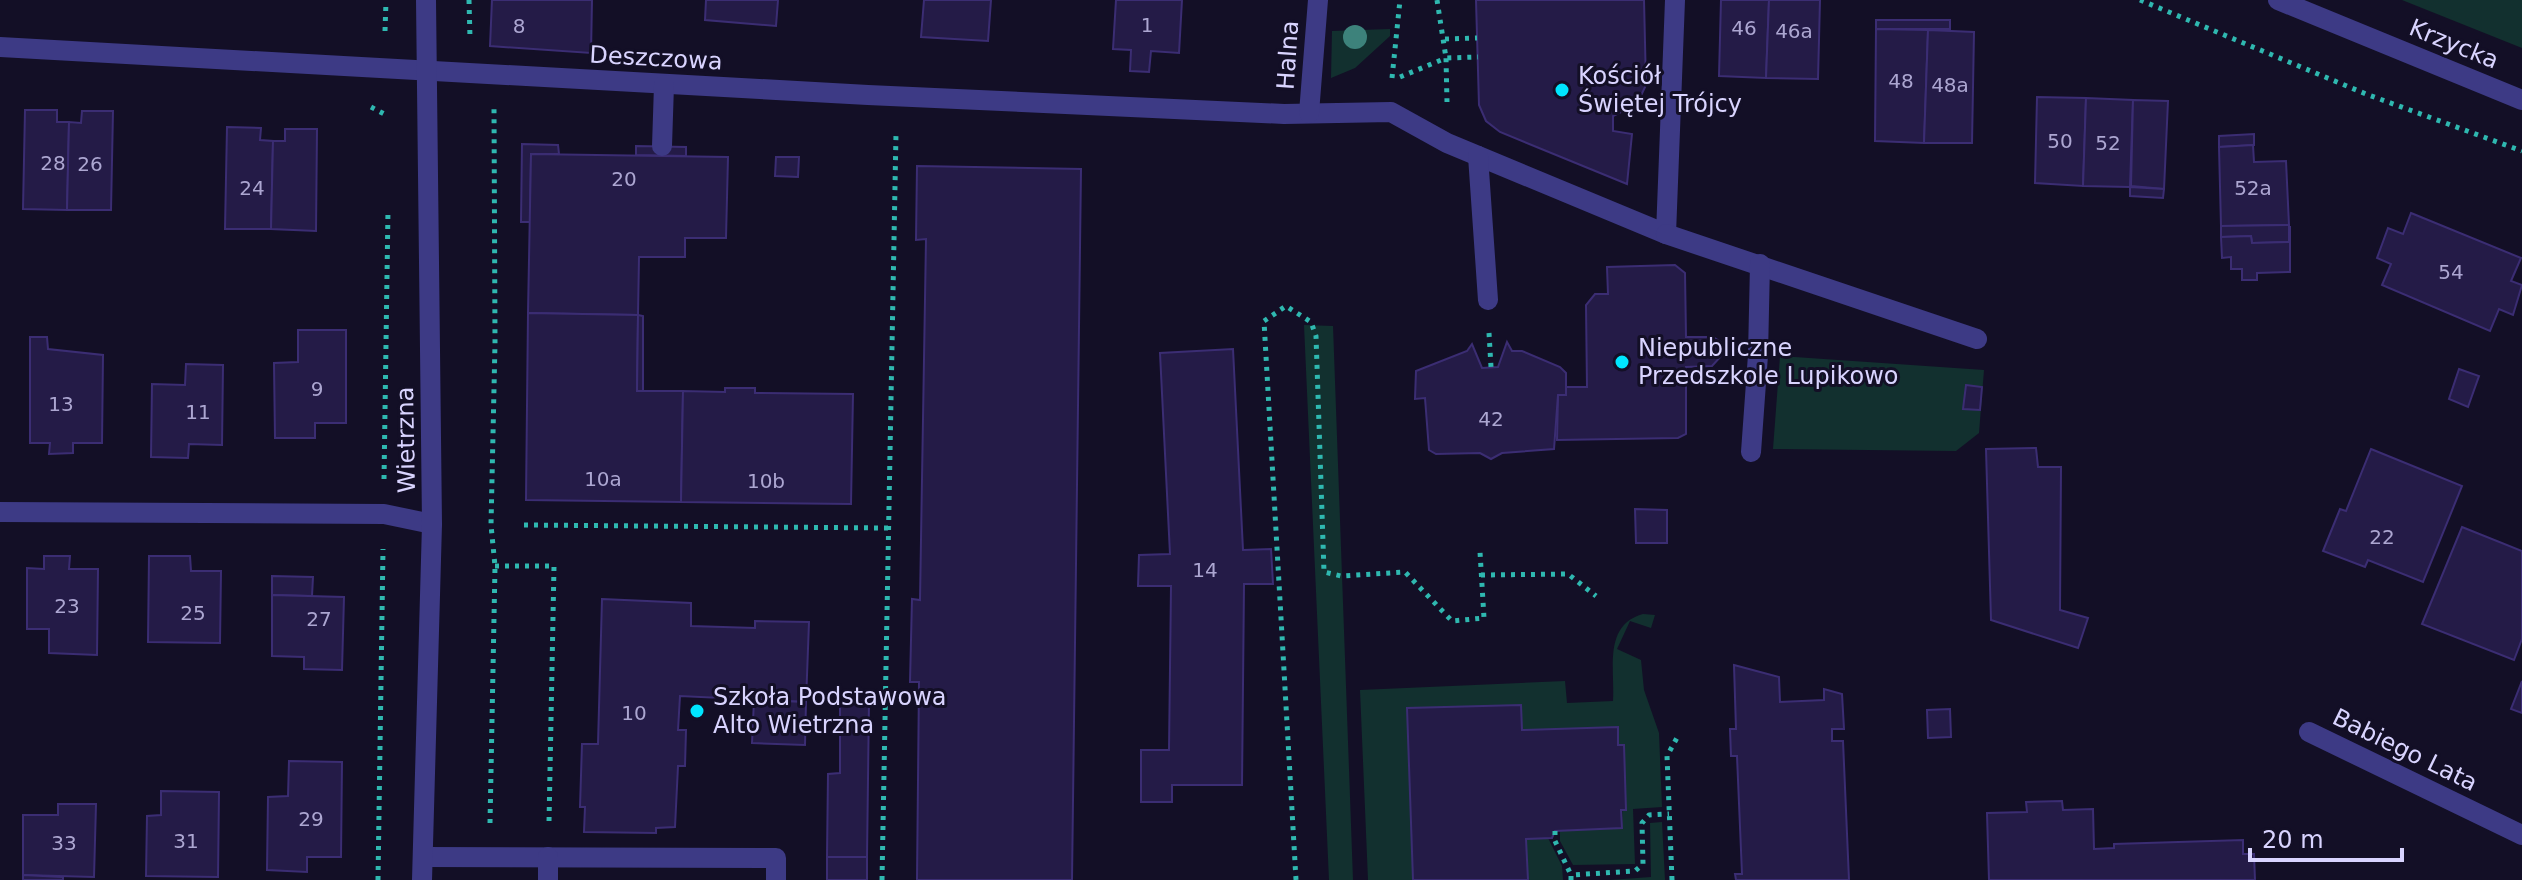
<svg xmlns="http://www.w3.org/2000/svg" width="2522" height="880" font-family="'DejaVu Sans',sans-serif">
<rect width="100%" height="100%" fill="#130f26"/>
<g fill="#12302f">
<path d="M2402 0H2522V48Z"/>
<path d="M1390 29V36L1355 68 1331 78 1332 31Z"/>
<path d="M1304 325 1333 326 1353 880H1329Z"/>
<path d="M1780 356 1984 370 1979 433 1956 451 1773 449Z"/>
<path d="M1643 614 1655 615 1651 628 1630 621 1617 649 1641 660 1644 690 1659 733 1662 807 1633 809 1635 864 1573 865 1560 841V830L1622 828 1624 745H1618L1617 727 1522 730 1520 705 1407 708 1413 880H1368L1360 690 1565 681 1567 703 1613 701C1615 669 1603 625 1643 614Z"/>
<path d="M1662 822 1665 880H1609L1651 877 1650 823Z"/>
<path d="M1548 838 1562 866 1563 880H1528L1526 839Z"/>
</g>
<g fill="#241b47" stroke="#3b2d73" stroke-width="2">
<path d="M492 0H592L591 53 490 46Z"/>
<path d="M706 0H778L776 26 705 20Z"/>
<path d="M924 0H991L988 41 921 37Z"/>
<path d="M1116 0H1182L1179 53 1151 51 1149 72 1130 71 1131 50 1113 49Z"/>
<path d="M1476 0H1644L1646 85 1637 104 1613 116V131L1632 134 1627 184 1500 132 1486 121 1479 105Z"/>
<path d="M1721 0H1769L1766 78 1719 76Z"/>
<path d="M1769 0H1820L1818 79 1766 78Z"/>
<rect x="1876" y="20" width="74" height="9"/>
<path d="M1876 29 1928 30 1924 143 1875 141Z"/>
<path d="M1928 30 1974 32 1972 143H1924Z"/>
<path d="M2037 97 2086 98 2083 186 2035 183Z"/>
<path d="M2086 98 2133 100 2130 187 2083 186Z"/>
<path d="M2133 100 2168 101 2164 189 2131 186Z"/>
<path d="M25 110H57V122H69L67 210 23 209Z"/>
<path d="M82 111H113L111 210H67L69 122 81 123Z"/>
<path d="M227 127 261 128 260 140 273 141 271 229H225Z"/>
<path d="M285 129H317L316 231 271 229 273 141H285Z"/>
<path d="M2254 134V145L2219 147V136Z"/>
<path d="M522 144 558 145 559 154H531L530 222H521Z"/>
<path d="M2253 145 2254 162 2286 161 2289 225 2221 226 2219 147Z"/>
<path d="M636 146 686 147V156L636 155Z"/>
<path d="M531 154 728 157 726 238H685V257H639L638 315 528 313Z"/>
<path d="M776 157H799L798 177 775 176Z"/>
<path d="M917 166 1081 169 1072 880H917L919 682H910L912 599 920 600 926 239 916 240Z"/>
<path d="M2130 187 2164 189 2163 198 2130 196Z"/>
<path d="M2411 213 2521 258 2511 281 2522 285 2513 315 2499 309 2490 331 2382 285 2391 264 2377 258 2388 228 2403 234Z"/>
<path d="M2289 225V242L2252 243 2251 236 2221 237V226Z"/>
<path d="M2290 226V272L2257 273V280H2242V269H2231V257L2222 258 2221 237 2251 236 2252 243 2289 242Z"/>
<path d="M1675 265 1685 273 1686 337H1713L1721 342 1723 354 1712 366 1686 367V434L1678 438 1557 440 1558 395H1566V387H1587L1586 305 1595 294H1608L1607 267Z"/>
<path d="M528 313 638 315 637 391H683L681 502 526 500Z"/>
<path d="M638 315 643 316V391H637Z"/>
<path d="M298 330H346V423H315V438H275L274 363 298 362Z"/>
<path d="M30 337H47L48 349 103 355 102 443H73V453L49 454 50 443H30Z"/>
<path d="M1507 342 1512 351H1522L1560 367 1566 373V395H1558L1554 449 1502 453 1491 459 1480 453 1436 454 1429 450 1425 398 1415 399 1416 371 1467 351 1472 344 1482 368 1498 367Z"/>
<path d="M1233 349 1243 550 1271 549 1273 584H1244L1242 785H1172V802H1141V750H1169L1171 586H1138L1139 555 1170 554 1160 353Z"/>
<path d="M186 364 223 365 222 445 189 444 188 458 151 457 152 384 185 385Z"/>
<path d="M2459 369 2479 376 2468 407 2449 399Z"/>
<path d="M1966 385 1982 387 1980 410 1963 409Z"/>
<path d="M725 388H755V393L853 394 851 504 681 502 683 391 725 392Z"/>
<path d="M2036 448 2038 467H2061L2060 610 2088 618 2078 648 1991 620 1986 449Z"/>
<path d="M2371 449 2462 486 2423 582 2368 560 2365 567 2323 551 2340 509 2346 511Z"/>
<path d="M1635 509 1667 510V543H1636Z"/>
<path d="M2462 527 2522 551V639L2514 660 2422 624Z"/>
<path d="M44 556H70L69 569H98L97 655 49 653V629H27V568L44 569Z"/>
<path d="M149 556H190L191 571H221L220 643 148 642Z"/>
<path d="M272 576 313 577 312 596 272 595Z"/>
<path d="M272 595 344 597 342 670 304 669V657L272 656Z"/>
<path d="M602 599 691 603V626L755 628V621L809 622 806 702 680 696 678 730H686L685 766H678L675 827 656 828V833L584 832 585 807H580L582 744H598Z"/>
<path d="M1734 665 1779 677 1780 702 1824 700V689L1842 694 1844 729H1832V741H1843L1849 880H1736L1735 874H1742L1737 756H1731L1730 729H1736Z"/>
<path d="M2522 681V713L2511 709Z"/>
<path d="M754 700 806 702 805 745 752 743Z"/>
<path d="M840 701H869L867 857H827L828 774 840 773Z"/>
<path d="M1521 705 1522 730 1618 727V745H1624L1626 810H1621L1622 828 1555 831 1552 838 1526 839 1528 880H1413L1407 708Z"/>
<path d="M1950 709 1951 737 1928 738 1927 710Z"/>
<path d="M289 761 342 762 341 857H307V872L267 870 268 797 288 796Z"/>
<path d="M161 791 219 792 218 877 146 876 147 816 161 815Z"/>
<path d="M2062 801 2063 810 2093 809 2094 849 2114 848V844L2243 840V854H2254L2255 880H1989L1987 813 2027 812 2026 802Z"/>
<path d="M58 804H96L94 877 23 875V815H58Z"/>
<rect x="827" y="857" width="40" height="23"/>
<path d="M23 875 63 877V880H23Z"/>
</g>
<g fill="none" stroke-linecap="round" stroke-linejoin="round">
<g stroke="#2fb8b0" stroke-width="5" stroke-dasharray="4 6" stroke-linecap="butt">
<path d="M469 0 470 38"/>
<path d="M1437 0 1446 58 1478 57"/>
<path d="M2140 0 2366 94 2522 151"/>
<path d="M385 31 386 1"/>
<path d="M1445 39 1477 38"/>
<path d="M1400 77 1446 58 1447 102"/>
<path d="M1392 78 1400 0"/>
<path d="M371 107 388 116"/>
<path d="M1489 333 1491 367"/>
<path d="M384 479 388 209"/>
<path d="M524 525 888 528"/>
<path d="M495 566H554L549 822"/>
<path d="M1481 575 1568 574 1596 596"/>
<path d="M490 823 495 566 491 525 495 343 494 109"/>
<path d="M1555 831V841L1571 875"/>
<path d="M378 880 383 549"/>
<path d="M882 880 896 133"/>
<path d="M1296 880 1264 321 1286 306 1311 322 1316 336 1324 572 1341 576 1405 572 1452 621 1484 618 1480 552"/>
<path d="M1571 880V875L1635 871 1643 864 1642 823 1649 815 1669 814"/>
<path d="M1672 880 1667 756 1678 736"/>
</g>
<g stroke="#3d3a85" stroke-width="20">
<path d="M2278 0 2522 100"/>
<path d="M0 47 868 95 1284 114 1391 112 1447 143 1666 234 1675 0"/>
<path d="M1309 113 1318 0"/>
<path d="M662 146 664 85"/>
<path d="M1478 156 1488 300"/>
<path d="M1666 234 1977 339"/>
<path d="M1751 452 1758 355 1760 264"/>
<path d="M0 512 384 514 432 524"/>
<path d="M2309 732 2522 835"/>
<path d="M423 857 776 858V880"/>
<path d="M548 857V880"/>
<path d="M422 880 432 524 426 0"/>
</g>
</g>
<circle fill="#3d827b" cx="1355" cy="37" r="12"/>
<g fill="#00e5ff" stroke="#130f26" stroke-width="3">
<circle cx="1562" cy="90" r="8"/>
<circle cx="1622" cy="362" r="8"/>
<circle cx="697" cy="711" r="8"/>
</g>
<g text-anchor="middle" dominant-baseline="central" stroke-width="6" stroke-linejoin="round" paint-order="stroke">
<g font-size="20" fill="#aca6d1">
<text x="1147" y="25">1</text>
<text x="519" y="26">8</text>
<text x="1744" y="28">46</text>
<text x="1794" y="31">46a</text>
<text x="1901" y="81">48</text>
<text x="1950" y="85">48a</text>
<text x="2060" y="141">50</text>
<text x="2108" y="143">52</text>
<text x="53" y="163">28</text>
<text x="90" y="164">26</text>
<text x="624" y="179">20</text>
<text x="252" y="188">24</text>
<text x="2253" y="188">52a</text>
<text x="2451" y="272">54</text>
<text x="317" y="389">9</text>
<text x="61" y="404">13</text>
<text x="198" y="412">11</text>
<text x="1491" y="419">42</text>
<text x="603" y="479">10a</text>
<text x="766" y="481">10b</text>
<text x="2382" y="537">22</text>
<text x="1205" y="570">14</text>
<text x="67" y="606">23</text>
<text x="193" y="613">25</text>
<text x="319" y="619">27</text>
<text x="634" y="713">10</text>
<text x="311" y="819">29</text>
<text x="186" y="841">31</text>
<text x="64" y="843">33</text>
</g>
<g font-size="24" fill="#d9d4ff" stroke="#130f26">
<text transform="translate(2454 44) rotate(22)">Krzycka</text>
<text transform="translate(1288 55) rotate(-86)">Halna</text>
<text transform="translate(656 58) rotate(3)">Deszczowa</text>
<text transform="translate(406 440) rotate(-91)">Wietrzna</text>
<text transform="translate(2405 750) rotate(26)">Babiego Lata</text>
</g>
<g font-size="24" fill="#d9d4ff" stroke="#130f26" text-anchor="start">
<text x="1578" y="76">Kościół<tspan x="1578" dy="28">Świętej Trójcy</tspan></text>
<text x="1638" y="348">Niepubliczne<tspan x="1638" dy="28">Przedszkole Lupikowo</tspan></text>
<text x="713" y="697">Szkoła Podstawowa<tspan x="713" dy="28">Alto Wietrzna</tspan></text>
</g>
</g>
<path d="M2250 848v12h152v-12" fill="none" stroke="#d9d4ff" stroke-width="4"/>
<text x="2262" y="848" font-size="24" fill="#d9d4ff" stroke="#130f26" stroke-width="6" paint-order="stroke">20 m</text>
</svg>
